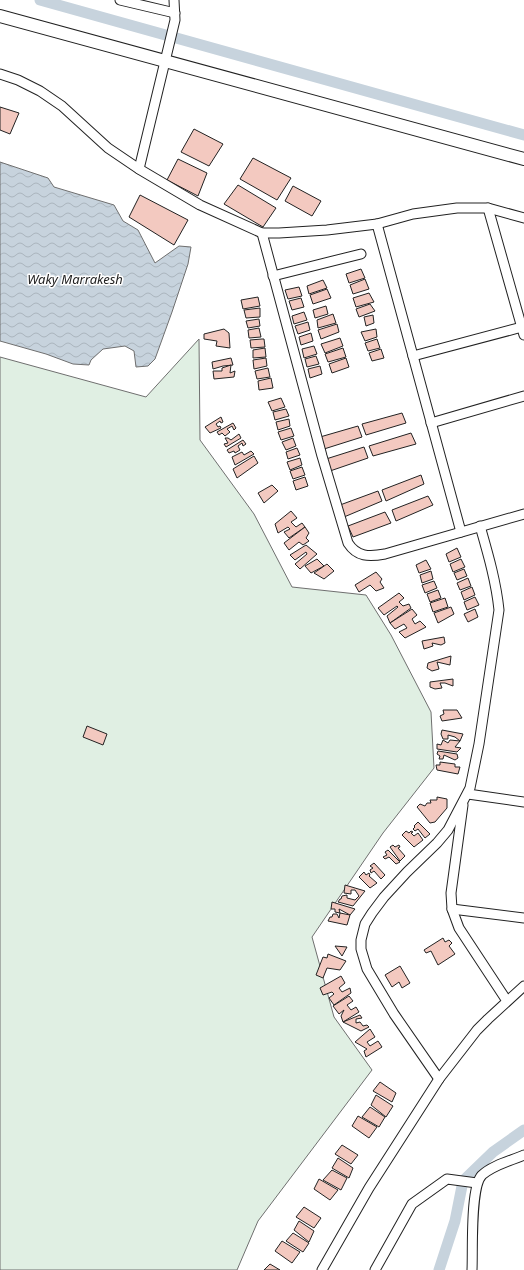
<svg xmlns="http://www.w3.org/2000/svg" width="524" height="1270" font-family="'Noto Sans',sans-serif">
<defs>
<pattern id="water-waves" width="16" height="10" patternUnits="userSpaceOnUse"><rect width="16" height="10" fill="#c7d3dd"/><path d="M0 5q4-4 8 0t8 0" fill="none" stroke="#abb5bd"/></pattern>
</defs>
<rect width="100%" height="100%" fill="#fff"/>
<path fill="#e0efe3" stroke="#6f6f6f" d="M199 339 200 440 254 514 292 587 366 595 391 635 431 712 434 768 383 833 312 937 334 1017 372 1070 258 1221 237 1270H0V357L146 397Z"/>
<path fill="url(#water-waves)" stroke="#6f6f6f" d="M0 162 48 178 54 187 114 205 123 221 138 230 155 263 179 246 191 247 188 264 172 312 155 359 148 366 136 367 134 351 125 346 103 349 91 360 89 365 73 364 46 354 0 341Z"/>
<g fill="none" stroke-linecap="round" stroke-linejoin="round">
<g stroke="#c7d3dd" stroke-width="11">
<path d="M40 0 524 135"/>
<path d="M439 1270 455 1221 463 1181 493 1152 524 1130"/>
</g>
</g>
<g fill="#f3c9c0" stroke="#222">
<path d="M0 107 19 113 10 134 0 130Z"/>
<path d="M194 129 223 144 209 166 181 152Z"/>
<path d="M253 158 291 178 277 200 240 179Z"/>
<path d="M178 159 207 173 198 196 167 180Z"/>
<path d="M238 185 276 208 263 227 224 204Z"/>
<path d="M293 186 321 201 312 216 285 201Z"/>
<path d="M140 195 188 220 174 245 129 217Z"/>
<path d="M361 269 365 278 349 283 346 274Z"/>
<path d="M365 279 369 289 353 294 350 285Z"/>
<path d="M323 280 327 288 309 294 307 286Z"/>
<path d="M299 287 302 296 288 299 285 290Z"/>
<path d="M327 289 331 298 313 304 310 295Z"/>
<path d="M369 293 374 302 356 307 353 298Z"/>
<path d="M258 297 260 306 243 309 241 300Z"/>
<path d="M301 298 304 307 292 310 289 301Z"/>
<path d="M370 304 375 311 359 317 356 309Z"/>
<path d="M326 306 328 314 315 318 313 310Z"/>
<path d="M260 308V317L246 318 244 310Z"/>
<path d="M304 312 307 320 294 324 292 316Z"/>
<path d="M333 314 336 323 318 328 317 320Z"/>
<path d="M373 315 374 323 366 326 364 317Z"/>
<path d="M259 319 260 326 248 328 246 321Z"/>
<path d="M308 322 310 330 298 334 295 326Z"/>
<path d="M337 324 339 332 321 339 318 330Z"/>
<path d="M259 328 261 337 249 338 248 330Z"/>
<path d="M224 329 229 333 230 348 216 346 217 341 204 339V334Z"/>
<path d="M376 329 377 337 365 341 361 332Z"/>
<path d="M311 333 313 341 301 345 299 337Z"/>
<path d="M340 338 343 346 325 353 321 344Z"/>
<path d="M262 339H264L265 347 251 348 250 340Z"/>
<path d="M377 339 380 348 368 351 365 343Z"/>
<path d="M314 346 317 354 304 358 302 349Z"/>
<path d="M265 348 266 357 253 358V350Z"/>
<path d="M343 348 346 357 328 362 325 354Z"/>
<path d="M381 349 384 358 372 361 369 353Z"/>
<path d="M316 356 319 364 307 367 305 359Z"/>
<path d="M231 358 233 365 223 366 213 369 212 362Z"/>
<path d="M266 358 267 366 254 369 253 360Z"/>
<path d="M346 358 349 367 332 373 329 364Z"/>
<path d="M231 365 230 373 235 371 234 377 214 379 213 371H222V368Z"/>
<path d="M320 366 322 374 310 378 308 369Z"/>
<path d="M268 368 270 377 257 379 255 371Z"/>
<path d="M271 378 273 388 259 390 258 381Z"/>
<path d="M281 398 285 407 272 411 268 402Z"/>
<path d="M286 409 289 416 275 420 273 412Z"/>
<path d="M402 413 406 423 366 435 362 424Z"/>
<path d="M221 417 223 422 221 423 220 421 216 424 218 427 220 426 221 428 210 433 205 427Z"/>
<path d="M289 419 290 426 278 430 276 422Z"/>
<path d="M233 423 236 428 234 430 232 426 227 429 230 432 225 436 222 433 219 435 217 432Z"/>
<path d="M358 426 362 437 324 449 320 437Z"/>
<path d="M291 428 294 436 281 440 278 432Z"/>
<path d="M411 433 416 444 373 456 369 446Z"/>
<path d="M239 434 241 438 226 447 224 444 228 443 225 438H228L231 440Z"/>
<path d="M293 438 296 446 286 450 282 442Z"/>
<path d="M243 440 246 444 243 446 242 443 238 446 240 450 235 453 234 451 229 453 227 450Z"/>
<path d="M364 447 368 458 330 471 326 459Z"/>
<path d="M297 448 300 455 288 459 286 452Z"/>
<path d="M251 451 254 454 235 465 232 457 242 452 244 455Z"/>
<path d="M254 456 258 463 237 478 233 469Z"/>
<path d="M300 458 302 465 290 470 287 462Z"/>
<path d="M302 467 305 475 293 479 290 471Z"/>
<path d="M421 475 424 484 386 501 382 490Z"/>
<path d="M305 477 308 486 296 490 293 481Z"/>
<path d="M272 485 278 491 264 503 258 493Z"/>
<path d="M378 491 382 501 344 517 340 505Z"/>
<path d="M428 496 433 505 396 521 392 510Z"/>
<path d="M291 511 297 518 291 522 296 527 302 523 305 527 289 538 284 532 290 529 288 527 278 533 275 524Z"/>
<path d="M385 512 391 523 353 537 348 526Z"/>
<path d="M305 527 309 533 306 538 309 541 303 545 299 542 289 550 284 543Z"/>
<path d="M306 545 317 554 300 569 295 564 307 554 306 552 295 560 290 555Z"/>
<path d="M457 548 461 557 449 562 446 554Z"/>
<path d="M317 559 324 566 311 573 305 566Z"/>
<path d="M461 559 465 567 453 572 450 564Z"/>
<path d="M426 560 431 569 419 573 416 565Z"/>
<path d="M327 564 334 571 324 579 314 573Z"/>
<path d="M464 569 467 576 457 580 454 573Z"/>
<path d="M431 571 433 579 422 583 420 575Z"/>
<path d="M376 572 382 579 380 582 384 588 376 591 370 585 359 592 355 585Z"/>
<path d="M468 578 471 586 460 590 457 583Z"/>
<path d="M434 581 437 588 425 593 422 585Z"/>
<path d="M472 587 475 595 464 600 461 592Z"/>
<path d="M438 590 441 598 430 602 427 594Z"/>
<path d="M399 593 404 598 399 602 403 606 409 604 411 608 390 623 387 616 398 607 397 606 384 615 378 608Z"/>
<path d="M475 597 479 605 467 610 464 602Z"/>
<path d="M445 598 448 607 433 612 430 603Z"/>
<path d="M451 607 454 614 438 623 434 613Z"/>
<path d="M412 609 417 615 412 619 415 624 420 621 426 627 405 638 399 632 407 628 404 624 395 629 390 623Z"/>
<path d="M475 609 478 617 468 622 464 614Z"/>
<path d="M444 637 445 643 441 645 432 643 433 646 424 649 422 641Z"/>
<path d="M451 656 450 665 437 662 439 669 432 671 427 668 428 663Z"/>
<path d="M453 679V686L445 683H440L442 688 435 689 430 687V682Z"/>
<path d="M443 710H457L462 718 442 721 440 716 444 714Z"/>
<path d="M87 726 107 734 103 745 83 737Z"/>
<path d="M442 730 463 734 460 741 455 737 448 735V739H443L441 734Z"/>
<path d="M443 740 448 743 450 740 460 741 455 747 461 748 457 752 437 749V744L441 745Z"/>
<path d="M438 751 457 754 458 758 455 760 444 755 443 759H439L440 756 437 754Z"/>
<path d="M440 762 455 764V767H460L458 774 437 770 436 765H440Z"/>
<path d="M437 797 447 799V808L435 822 430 823 417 807 420 804 425 806 427 803H431L430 800H437Z"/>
<path d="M418 822 430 834 425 838 418 829 415 831 413 829 415 827 414 826Z"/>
<path d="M406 831 409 833 411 831 413 832 411 833 414 836 418 833 423 840 414 847 402 835Z"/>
<path d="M393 845 395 847 399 845 400 847 398 848 405 856 400 861 390 847Z"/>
<path d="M388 850 400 862 396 864 389 857 385 859 383 857 387 855 385 852Z"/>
<path d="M374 863 385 875 381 879 374 871 371 873 370 870 373 868 370 866Z"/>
<path d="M364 872 366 875 369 873 370 875 369 876 377 883 370 888 359 877Z"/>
<path d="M345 885 365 891 353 906 338 902 340 899H341L342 896 347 895V898L355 900 359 896 355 890H351V894L344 893Z"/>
<path d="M332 902 355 909 350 915 339 909 340 913 335 912V909H331Z"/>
<path d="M340 913 350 915 347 925 328 921 330 917H332L333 914H337L339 918Z"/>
<path d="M443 938 445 942 449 940 452 943 449 946 455 954 438 965 431 951 426 953 424 950Z"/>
<path d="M335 946 347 947 342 956Z"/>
<path d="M328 954 346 961 340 970 327 968 323 978 316 975 323 957 327 958Z"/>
<path d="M400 966 410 983 402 988 399 982 392 987 385 975Z"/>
<path d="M341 976 345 983 339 988 342 992 350 988 351 993 334 1005 329 998 334 994 332 992 323 995 320 988Z"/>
<path d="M349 996 353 1001 347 1005 351 1010 356 1007 359 1012 343 1022 341 1016 344 1010 339 1014 333 1006Z"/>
<path d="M360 1015 362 1018 356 1019V1023L360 1022 363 1026 367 1025 369 1027 361 1031 343 1022Z"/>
<path d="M370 1029 375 1037 367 1042 370 1046 378 1041 382 1047 366 1057 364 1051 367 1049 355 1042Z"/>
<path d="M380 1082 396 1093 392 1102 373 1091Z"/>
<path d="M376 1095 393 1106 386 1117 371 1105Z"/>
<path d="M370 1107 385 1117 379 1127 362 1117Z"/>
<path d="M358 1116 377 1127 369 1138 352 1126Z"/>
<path d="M342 1145 358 1155 351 1164 335 1154Z"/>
<path d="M338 1158 353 1168 349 1178 332 1168Z"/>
<path d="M332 1170 347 1178 341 1190 323 1180Z"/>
<path d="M319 1179 338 1190 330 1200 314 1189Z"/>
<path d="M304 1207 321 1218 314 1228 296 1217Z"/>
<path d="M299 1221 314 1231 309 1242 294 1230Z"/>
<path d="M293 1233 309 1243 303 1252 286 1241Z"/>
<path d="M282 1241 300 1252 292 1263 275 1251Z"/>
<path d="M270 1264 280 1270H264Z"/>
</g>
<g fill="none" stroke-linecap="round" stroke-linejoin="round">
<defs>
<g id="minor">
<path d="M120 0 175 13"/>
<path d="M0 74 18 80 40 91 62 106 108 148 139 169 200 205 262 233H279L327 230 377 224 413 214 457 208H488L524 218"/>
<path d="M139 169 175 20 174 0"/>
<path d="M488 208 524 335"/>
<path d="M377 224 461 532"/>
<path d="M262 233 322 456 348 543C357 557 369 557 385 554L524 514"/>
<path d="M273 276 361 254"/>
<path d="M413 356 522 327"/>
<path d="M431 423 524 396"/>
<path d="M468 794 524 802"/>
<path d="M463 805 451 893 452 909 459 928 507 1001"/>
<path d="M452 909 524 918"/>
<path d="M439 1079 394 1014 367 969 361 949V940L365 924 372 913 384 897 407 872 437 843 448 830 470 788 479 744 499 610C496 581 488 554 480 526"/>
<path d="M322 1270 369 1188 439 1079 477 1030 488 1019 524 986"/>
<path d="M375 1270 412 1204 447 1179 477 1183"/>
<path d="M472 1270C473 1251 470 1187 482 1175 493 1165 510 1161 524 1155"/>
</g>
<path id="tertiary" d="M0 16 524 159"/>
</defs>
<use href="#minor" stroke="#222" stroke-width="11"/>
<use href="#tertiary" stroke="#222" stroke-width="14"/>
<use href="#minor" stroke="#fff" stroke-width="9"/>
<use href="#tertiary" stroke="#fff" stroke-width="12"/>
</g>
<g text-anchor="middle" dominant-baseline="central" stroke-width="3" stroke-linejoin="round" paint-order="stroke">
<g font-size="13" font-style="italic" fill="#222" stroke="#fff">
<text x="75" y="279">Waky Marrakesh</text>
</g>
</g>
</svg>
